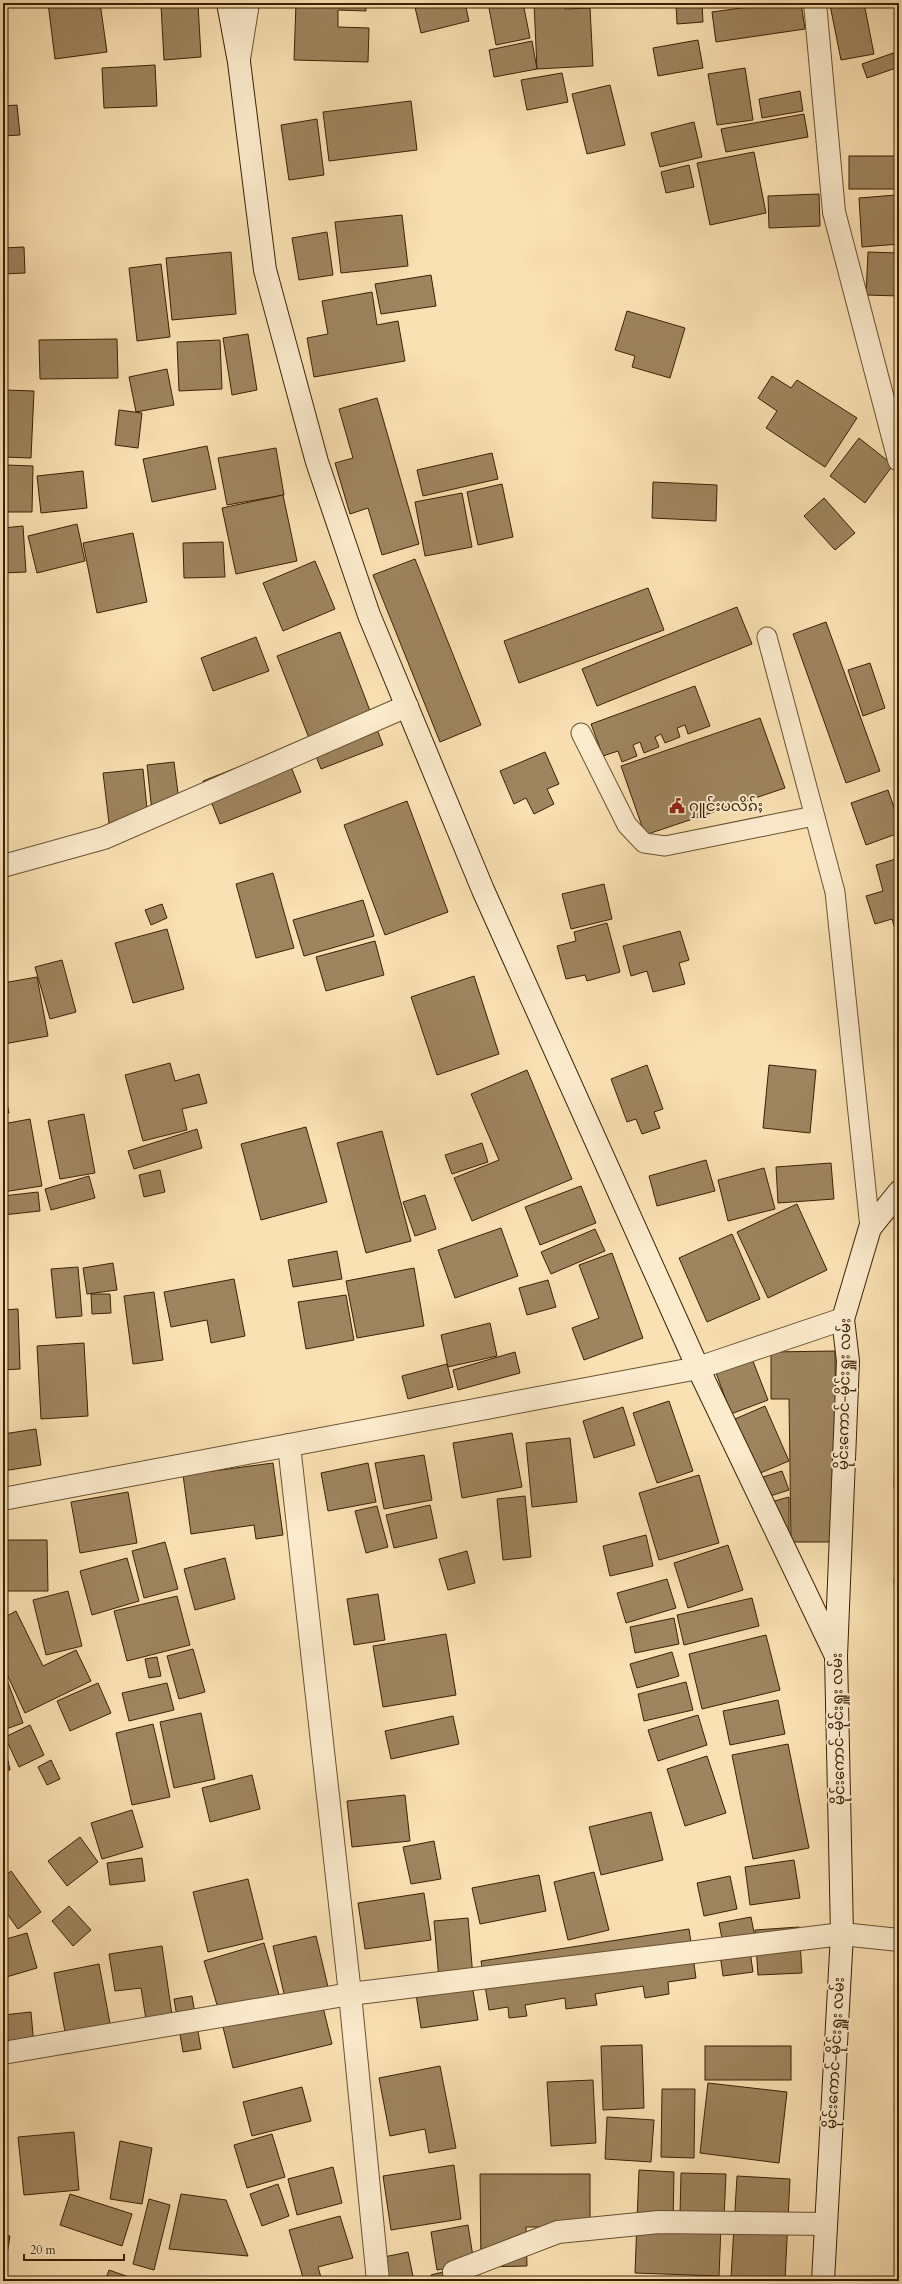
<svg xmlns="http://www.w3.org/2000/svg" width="902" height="2284" font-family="Cardo,'Noto Sans Myanmar',serif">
<rect width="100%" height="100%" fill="#fae1b3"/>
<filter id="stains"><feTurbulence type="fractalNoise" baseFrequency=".005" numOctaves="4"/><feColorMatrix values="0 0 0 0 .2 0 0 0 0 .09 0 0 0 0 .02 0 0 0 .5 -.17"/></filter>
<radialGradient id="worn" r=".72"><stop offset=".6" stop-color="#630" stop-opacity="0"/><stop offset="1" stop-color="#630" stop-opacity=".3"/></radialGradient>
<g fill="#9e855f" stroke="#3b2104">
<path d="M48 3H100L107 52 55 59Z"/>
<path d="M296 3H366V11L338 10V27L369 28 368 62 294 60Z"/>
<path d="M414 3H465L469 21 421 33Z"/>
<path d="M488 3H523L530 38 496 45Z"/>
<path d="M534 3H564L565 9 590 8 593 66 537 69Z"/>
<path d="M569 3H644V4L569 7Z"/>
<path d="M676 3H702L703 22 677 24Z"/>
<path d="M778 3H801L805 29 716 42 712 12Z"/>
<path d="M841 3H864L874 54 841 60 830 5Z"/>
<path d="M198 4 201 57 164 60 161 6Z"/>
<path d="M698 40 703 68 658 76 653 48Z"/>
<path d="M532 41 537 69 494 77 489 50Z"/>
<path d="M899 51V67L867 78 862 64Z"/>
<path d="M155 65 157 106 104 108 102 68Z"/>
<path d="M745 68 753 120 717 125 708 74Z"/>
<path d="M562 73 568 102 527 110 521 80Z"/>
<path d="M610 85 625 145 587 154 572 94Z"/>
<path d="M800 91 803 111 762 118 759 99Z"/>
<path d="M411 101 417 150 329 161 323 112Z"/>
<path d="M17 105 20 135 3 136V106Z"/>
<path d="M804 114 808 137 726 152 721 129Z"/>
<path d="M317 119 324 175 289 180 281 125Z"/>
<path d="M694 122 702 157 660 167 651 133Z"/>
<path d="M754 152 766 213 710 225 697 163Z"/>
<rect x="849" y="156" width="48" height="33"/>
<path d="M689 165 694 187 666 193 661 172Z"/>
<path d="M819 194 820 226 769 228 768 196Z"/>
<path d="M896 195 899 244 862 247 859 198Z"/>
<path d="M402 215 408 266 341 273 335 222Z"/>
<path d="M327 232 333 275 299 280 292 238Z"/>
<path d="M24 247 25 273 3 274V248Z"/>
<path d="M231 252 236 314 172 320 166 258Z"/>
<path d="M868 252 899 253V296L866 295Z"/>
<path d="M161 264 170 337 137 341 129 268Z"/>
<path d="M431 275 436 306 381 314 375 284Z"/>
<path d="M372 292 377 325 398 321 405 361 314 377 307 338 328 334 322 301Z"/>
<path d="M627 311 685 328 670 378 632 367 635 356 615 350Z"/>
<path d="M248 334 257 390 232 395 223 338Z"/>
<path d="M117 339 118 378 40 379 39 340Z"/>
<path d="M220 340 222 389 179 391 177 342Z"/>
<path d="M167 369 174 405 136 412 129 377Z"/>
<path d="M772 376 791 388 797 380 857 418 825 467 766 428 777 411 758 398Z"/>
<path d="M4 390 34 391 31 458 3 457Z"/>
<path d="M377 398 419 544 382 555 368 508 350 514 335 463 353 458 339 409Z"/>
<path d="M119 410 142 413 138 448 115 445Z"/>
<path d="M859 438 893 465 865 503 830 476Z"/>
<path d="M207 446 216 489 152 502 143 459Z"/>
<path d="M276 448 284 495 227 505 218 458Z"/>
<path d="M492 453 498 479 423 496 417 470Z"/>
<path d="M7 465 33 466 32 512H6Z"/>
<path d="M83 471 87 508 41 513 37 476Z"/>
<path d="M653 482 717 485 716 521 652 518Z"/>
<path d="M502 484 513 537 478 545 467 492Z"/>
<path d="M462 493 472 547 425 556 415 502Z"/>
<path d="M283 495 297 561 236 574 222 508Z"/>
<path d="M824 498 855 533 835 550 804 516Z"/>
<path d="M77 524 85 561 37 573 28 536Z"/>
<path d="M23 526 26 572 3 573V528Z"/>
<path d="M133 533 147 602 97 613 83 543Z"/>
<path d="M223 542 225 577 184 578 183 543Z"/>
<path d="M415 559 481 725 440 742 373 575Z"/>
<path d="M315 561 335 609 283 631 263 583Z"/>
<path d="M648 588 664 630 519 683 504 641Z"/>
<path d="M3 591 7 619H3Z"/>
<path d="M737 607 752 644 597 706 582 669Z"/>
<path d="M826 622 880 771 846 783 793 634Z"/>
<path d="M340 632 383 745 321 769 277 656Z"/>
<path d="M256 637 269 671 213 691 201 658Z"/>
<path d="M870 663 885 708 863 716 848 670Z"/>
<path d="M695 686 710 726 688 734 685 725 677 728 680 737 665 743 661 734 655 737 659 747 644 753 640 742 633 745 637 756 622 762 618 751 603 756 591 724Z"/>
<path d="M760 718 785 788 645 835 621 766Z"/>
<path d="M284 749 301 792 220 824 203 781Z"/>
<path d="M545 752 559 784 547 789 554 804 534 814 526 798 514 804 500 771Z"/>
<path d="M174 762 180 809 152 812 147 765Z"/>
<path d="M143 769 148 819 109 823 103 773Z"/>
<path d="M888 790 899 822V833L866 845 851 803Z"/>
<path d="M407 801 448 912 385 935 344 825Z"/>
<path d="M899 858V939H898L892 919 875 924 866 896 883 891 876 865Z"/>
<path d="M273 873 294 948 256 958 236 884Z"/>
<path d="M604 884 612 919 571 929 562 894Z"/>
<path d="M363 900 374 936 304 956 293 920Z"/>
<path d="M162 904 167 918 151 925 145 910Z"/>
<path d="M607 923 620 972 587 981 585 975 566 979 557 946 576 941 574 932Z"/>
<path d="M167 929 184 989 133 1003 115 943Z"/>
<path d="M680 931 689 960 679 963 685 984 653 992 647 971 631 976 623 946Z"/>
<path d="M375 941 384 975 326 991 316 957Z"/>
<path d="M62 960 76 1012 50 1019 35 967Z"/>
<path d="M474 976 499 1054 437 1075 411 997Z"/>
<path d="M37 977 48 1036 4 1044 3 983Z"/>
<path d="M170 1063 175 1081 199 1074 207 1103 182 1109 187 1130 143 1141 125 1075Z"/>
<path d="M647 1065 663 1109 654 1112 660 1128 642 1134 636 1119 627 1122 611 1079Z"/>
<path d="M769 1065 816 1070 810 1133 763 1128Z"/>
<path d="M527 1070 572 1179 472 1221 454 1178 499 1160 471 1094Z"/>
<path d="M3 1086 9 1113 3 1115Z"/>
<path d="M84 1114 95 1173 60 1179 48 1121Z"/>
<path d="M30 1119 42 1186 3 1192V1124Z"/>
<path d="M306 1127 327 1202 261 1220 241 1144Z"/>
<path d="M197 1129 202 1148 134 1169 128 1151Z"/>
<path d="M382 1131 411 1241 366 1253 337 1143Z"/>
<path d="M482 1143 488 1162 452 1174 445 1155Z"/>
<path d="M706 1160 715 1191 657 1206 649 1176Z"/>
<path d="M831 1163 834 1199 778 1203 776 1167Z"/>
<path d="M764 1168 775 1209 728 1221 718 1180Z"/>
<path d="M160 1170 165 1192 144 1197 139 1175Z"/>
<path d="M89 1176 95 1198 51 1210 45 1189Z"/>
<path d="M581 1186 596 1223 540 1245 525 1207Z"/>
<path d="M38 1192 40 1211 3 1215V1196Z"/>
<path d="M425 1195 436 1229 415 1236 403 1202Z"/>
<path d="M797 1204 827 1270 768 1298 737 1232Z"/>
<path d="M501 1228 518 1276 455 1298 438 1250Z"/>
<path d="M595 1229 605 1251 551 1274 541 1252Z"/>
<path d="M732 1234 760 1299 707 1322 679 1258Z"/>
<path d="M337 1251 342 1279 293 1287 288 1260Z"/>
<path d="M612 1253 643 1338 584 1360 572 1328 599 1318 579 1265Z"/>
<path d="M113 1263 117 1290 87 1294 83 1268Z"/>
<path d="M78 1267 82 1316 56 1318 51 1269Z"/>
<path d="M414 1268 424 1326 357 1338 346 1281Z"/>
<path d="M234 1279 245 1336 211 1343 207 1320 171 1327 164 1292Z"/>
<path d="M548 1280 556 1307 527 1315 519 1288Z"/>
<path d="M154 1292 163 1360 133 1364 124 1296Z"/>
<path d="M91 1294H110L111 1313 92 1314Z"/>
<path d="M346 1295 354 1340 306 1349 298 1302Z"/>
<path d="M18 1309 20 1369 3 1370V1310Z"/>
<rect x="898" y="1315" width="1" height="32"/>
<path d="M490 1323 497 1356 448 1367 441 1335Z"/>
<path d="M84 1343 88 1416 41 1419 37 1346Z"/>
<path d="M835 1351 837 1542H791L789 1399H771V1352Z"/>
<path d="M515 1352 520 1373 458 1390 453 1370Z"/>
<path d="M751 1356 768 1400 731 1414 715 1370Z"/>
<path d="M447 1364 453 1387 408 1399 402 1376Z"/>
<path d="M897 1392H899V1488L894 1487Z"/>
<path d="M669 1401 693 1471 657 1483 633 1413Z"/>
<path d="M765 1406 789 1461 758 1474 735 1419Z"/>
<path d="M623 1407 635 1445 594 1458 583 1421Z"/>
<path d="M36 1429 41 1465 3 1471V1434Z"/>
<path d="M512 1433 522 1487 462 1498 453 1443Z"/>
<path d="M570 1438 577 1502 532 1507 526 1443Z"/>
<path d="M424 1455 432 1500 384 1509 375 1463Z"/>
<path d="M273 1463 283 1535 256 1539 254 1525 191 1534 183 1475Z"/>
<path d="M368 1463 376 1502 328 1511 321 1473Z"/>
<path d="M782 1471 789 1490 767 1497 760 1478Z"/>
<path d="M699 1475 719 1543 659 1560 639 1493Z"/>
<path d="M128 1492 137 1543 80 1553 71 1502Z"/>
<path d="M525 1496 531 1557 503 1560 497 1499Z"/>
<rect x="895" y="1496" width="4" height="71"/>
<path d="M789 1497V1541L771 1502Z"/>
<path d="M430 1505 437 1538 394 1548 386 1515Z"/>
<path d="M377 1506 388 1547 366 1553 355 1511Z"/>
<path d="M646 1535 653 1566 610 1576 603 1546Z"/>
<path d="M3 1540H47L48 1591H3Z"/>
<path d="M165 1542 178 1589 144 1598 132 1551Z"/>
<path d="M728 1545 743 1590 688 1608 674 1563Z"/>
<path d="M467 1551 475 1583 448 1590 439 1559Z"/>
<path d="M127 1558 139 1601 92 1615 80 1571Z"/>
<path d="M225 1558 235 1599 195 1610 184 1569Z"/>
<path d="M667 1579 676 1608 626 1623 617 1593Z"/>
<path d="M894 1579H899V1669Z"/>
<path d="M68 1591 82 1646 46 1655 33 1600Z"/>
<path d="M378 1594 385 1640 354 1645 347 1599Z"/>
<path d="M177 1596 190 1645 127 1661 114 1611Z"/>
<path d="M752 1598 759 1626 684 1645 677 1615Z"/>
<path d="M16 1611 43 1666 76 1650 91 1681 25 1713 3 1666V1618Z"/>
<path d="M674 1618 679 1644 635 1653 630 1627Z"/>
<path d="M446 1634 456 1695 383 1707 373 1646Z"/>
<path d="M766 1635 780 1690 702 1709 689 1654Z"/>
<path d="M193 1649 205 1692 179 1699 167 1656Z"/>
<path d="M672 1652 679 1676 637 1688 630 1664Z"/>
<path d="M157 1657 161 1676 149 1678 145 1659Z"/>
<path d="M7 1680 23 1723 3 1730V1682Z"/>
<path d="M686 1682 693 1710 644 1721 638 1694Z"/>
<path d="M98 1683 111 1713 70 1731 57 1701Z"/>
<path d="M167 1683 174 1710 129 1721 122 1693Z"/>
<path d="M778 1700 785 1734 730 1745 723 1711Z"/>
<path d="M201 1713 215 1779 174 1788 160 1722Z"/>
<path d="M698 1715 707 1745 658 1761 648 1730Z"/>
<path d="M453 1716 459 1744 391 1759 385 1731Z"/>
<path d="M153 1724 170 1797 132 1805 116 1733Z"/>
<path d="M30 1725 44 1755 19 1767 5 1737Z"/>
<path d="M4 1743 10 1770 3 1771V1744Z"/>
<path d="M788 1744 809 1848 753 1859 732 1755Z"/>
<path d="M707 1756 726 1813 685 1826 667 1769Z"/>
<path d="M51 1760 60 1779 47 1785 38 1767Z"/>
<path d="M252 1775 260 1809 210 1822 202 1788Z"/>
<path d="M405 1795 410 1841 352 1847 347 1801Z"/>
<path d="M132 1810 143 1847 102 1859 91 1823Z"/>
<path d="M651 1812 663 1860 601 1875 589 1827Z"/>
<path d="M80 1837 98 1862 67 1886 48 1861Z"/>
<path d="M434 1841 441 1879 411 1884 403 1847Z"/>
<path d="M142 1858 145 1881 110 1885 107 1863Z"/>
<path d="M794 1860 800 1898 750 1905 745 1867Z"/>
<path d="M11 1871 41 1912 18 1929 3 1908V1878Z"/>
<path d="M594 1872 609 1930 568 1940 554 1882Z"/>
<path d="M539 1875 546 1911 480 1924 472 1888Z"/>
<path d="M730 1876 737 1909 704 1916 697 1883Z"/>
<path d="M248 1879 263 1939 208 1952 193 1892Z"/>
<path d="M424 1893 431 1940 365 1949 358 1903Z"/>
<path d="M69 1906 91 1930 73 1946 52 1921Z"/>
<path d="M751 1917 755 1937 723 1944 719 1923Z"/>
<path d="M468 1918 473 1977 439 1980 434 1921Z"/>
<path d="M799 1927 802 1973 758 1975 755 1930Z"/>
<path d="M689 1929 696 1978 668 1982 669 1994 645 1998 643 1986 595 1994 597 2005 566 2009 565 1998 525 2005 527 2016 509 2018 508 2007 489 2010 481 1961Z"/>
<path d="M27 1933 37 1968 3 1978V1940Z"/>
<path d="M316 1936 328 1987 285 1998 273 1946Z"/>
<path d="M264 1943 280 1998 220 2015 204 1961Z"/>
<path d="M749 1944 753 1972 723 1976 719 1947Z"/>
<path d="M162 1946 173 2022 147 2026 141 1988 115 1991 109 1954Z"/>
<path d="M99 1964 114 2045 69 2053 54 1973Z"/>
<path d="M472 1985 478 2020 421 2028 416 1994Z"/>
<path d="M192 1996 201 2049 183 2052 174 1999Z"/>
<path d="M321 1999 332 2044 233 2068 222 2023Z"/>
<path d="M31 2012 35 2057 3 2060V2015Z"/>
<path d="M642 2045 644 2108 603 2110 601 2046Z"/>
<rect x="705" y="2046" width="86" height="34"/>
<path d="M440 2066 456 2148 429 2153 425 2129 390 2136 379 2078Z"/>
<path d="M593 2080 596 2143 551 2146 547 2082Z"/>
<path d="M708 2083 787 2092 779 2163 700 2153Z"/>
<path d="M302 2087 311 2121 252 2136 243 2102Z"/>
<path d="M662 2089H695L694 2158 661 2157Z"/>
<path d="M607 2117 654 2120 651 2162 605 2159Z"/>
<path d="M74 2132 79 2190 24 2195 18 2137Z"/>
<path d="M272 2134 285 2177 247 2188 234 2145Z"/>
<path d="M120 2141 152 2148 142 2204 110 2199Z"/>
<path d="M454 2165 461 2219 391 2230 383 2176Z"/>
<path d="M333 2167 342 2203 297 2215 288 2179Z"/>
<path d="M639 2170 674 2172 673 2225 721 2226 719 2276 635 2273Z"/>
<path d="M681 2173 726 2174 724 2218 680 2216Z"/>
<path d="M480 2174H590V2227H526L527 2266 481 2267Z"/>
<path d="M737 2176 790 2179 785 2280 731 2277Z"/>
<path d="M278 2184 289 2216 262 2226 250 2194Z"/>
<path d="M3 2189 6 2213H3Z"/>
<path d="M70 2194 132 2214 122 2246 60 2225Z"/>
<path d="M181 2194 226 2200 248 2256 169 2249Z"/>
<path d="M149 2199 170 2205 154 2270 133 2264Z"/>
<path d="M340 2216 353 2258 318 2267 322 2281H304L289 2230Z"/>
<path d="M468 2225 474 2263 437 2270 431 2232Z"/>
<path d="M3 2235 10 2236 5 2266 3 2265Z"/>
<path d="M408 2252 414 2281H390L384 2257Z"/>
<path d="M466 2266 469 2281H433L431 2275Z"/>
<path d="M109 2270 129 2277 127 2281H105Z"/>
</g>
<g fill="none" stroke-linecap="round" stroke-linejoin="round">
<defs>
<g id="lane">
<path d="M891 426 899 407"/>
<path d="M767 637 835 892 870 1228"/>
<path d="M581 733 627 825 644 843 665 846 814 816"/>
</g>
<g id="street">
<path d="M815 3 834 212 899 460"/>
<path d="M239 59 248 3"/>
<path d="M3 866 104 838 407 706"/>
<path d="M289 1445 350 1994 378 2281"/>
<path d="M3 1499 698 1368 843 1319"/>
<path d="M3 2053 350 1994 842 1934 899 1940"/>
<path d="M454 2272 558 2232 659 2222 826 2224"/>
</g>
<g id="secondary">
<path d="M228 3 239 62 265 270 317 462 369 615 483 890 698 1368 836 1656"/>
<path d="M823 2281 842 1934 836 1656 848 1361 843 1319 870 1228 899 1192"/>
</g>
</defs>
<use href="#lane" stroke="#6b5130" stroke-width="21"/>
<use href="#street" stroke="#6b5130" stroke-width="24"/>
<use href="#secondary" stroke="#3b2104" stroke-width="24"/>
<use href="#lane" stroke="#fcecce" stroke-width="19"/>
<use href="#street" stroke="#fcecce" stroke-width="22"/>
<use href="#secondary" stroke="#fcecce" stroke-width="22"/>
</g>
<defs>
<symbol id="civic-bare" viewBox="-9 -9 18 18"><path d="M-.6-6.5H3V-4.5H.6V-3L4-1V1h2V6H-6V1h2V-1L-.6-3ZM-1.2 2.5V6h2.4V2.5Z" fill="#8f2418" stroke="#fcecce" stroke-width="2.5" paint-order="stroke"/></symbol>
</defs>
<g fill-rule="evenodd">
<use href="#civic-bare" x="666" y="795" width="22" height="22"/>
</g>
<g text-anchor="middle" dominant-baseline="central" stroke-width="4" stroke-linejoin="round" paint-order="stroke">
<g font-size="15" fill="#3b2104" stroke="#fcecce" text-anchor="start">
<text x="689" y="806">ႁူင်းပလိၵ်ႈ</text>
</g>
<g font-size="15" fill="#3b2104" stroke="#fcecce">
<text transform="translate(844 1394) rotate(-89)">မိုင်းကောင်-မိုင်းရှူး လမ်း</text>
<text transform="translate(838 1729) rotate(-91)">မိုင်းကောင်-မိုင်းရှူး လမ်း</text>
<text transform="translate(835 2053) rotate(-87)">မိုင်းကောင်-မိုင်းရှူး လမ်း</text>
</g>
</g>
<rect width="902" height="2284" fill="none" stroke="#fae1b3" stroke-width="16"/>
<rect x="4" y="4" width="894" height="2276" fill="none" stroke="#3b2104" stroke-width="2"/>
<rect x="8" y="8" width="886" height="2268" fill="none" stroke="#3b2104"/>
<path d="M24 2254v6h100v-6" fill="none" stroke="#3b2104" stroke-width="2"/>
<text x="30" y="2254" font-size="12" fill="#3b2104" stroke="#fcecce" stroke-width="3" paint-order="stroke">20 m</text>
<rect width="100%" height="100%" filter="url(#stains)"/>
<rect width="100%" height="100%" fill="url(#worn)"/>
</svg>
